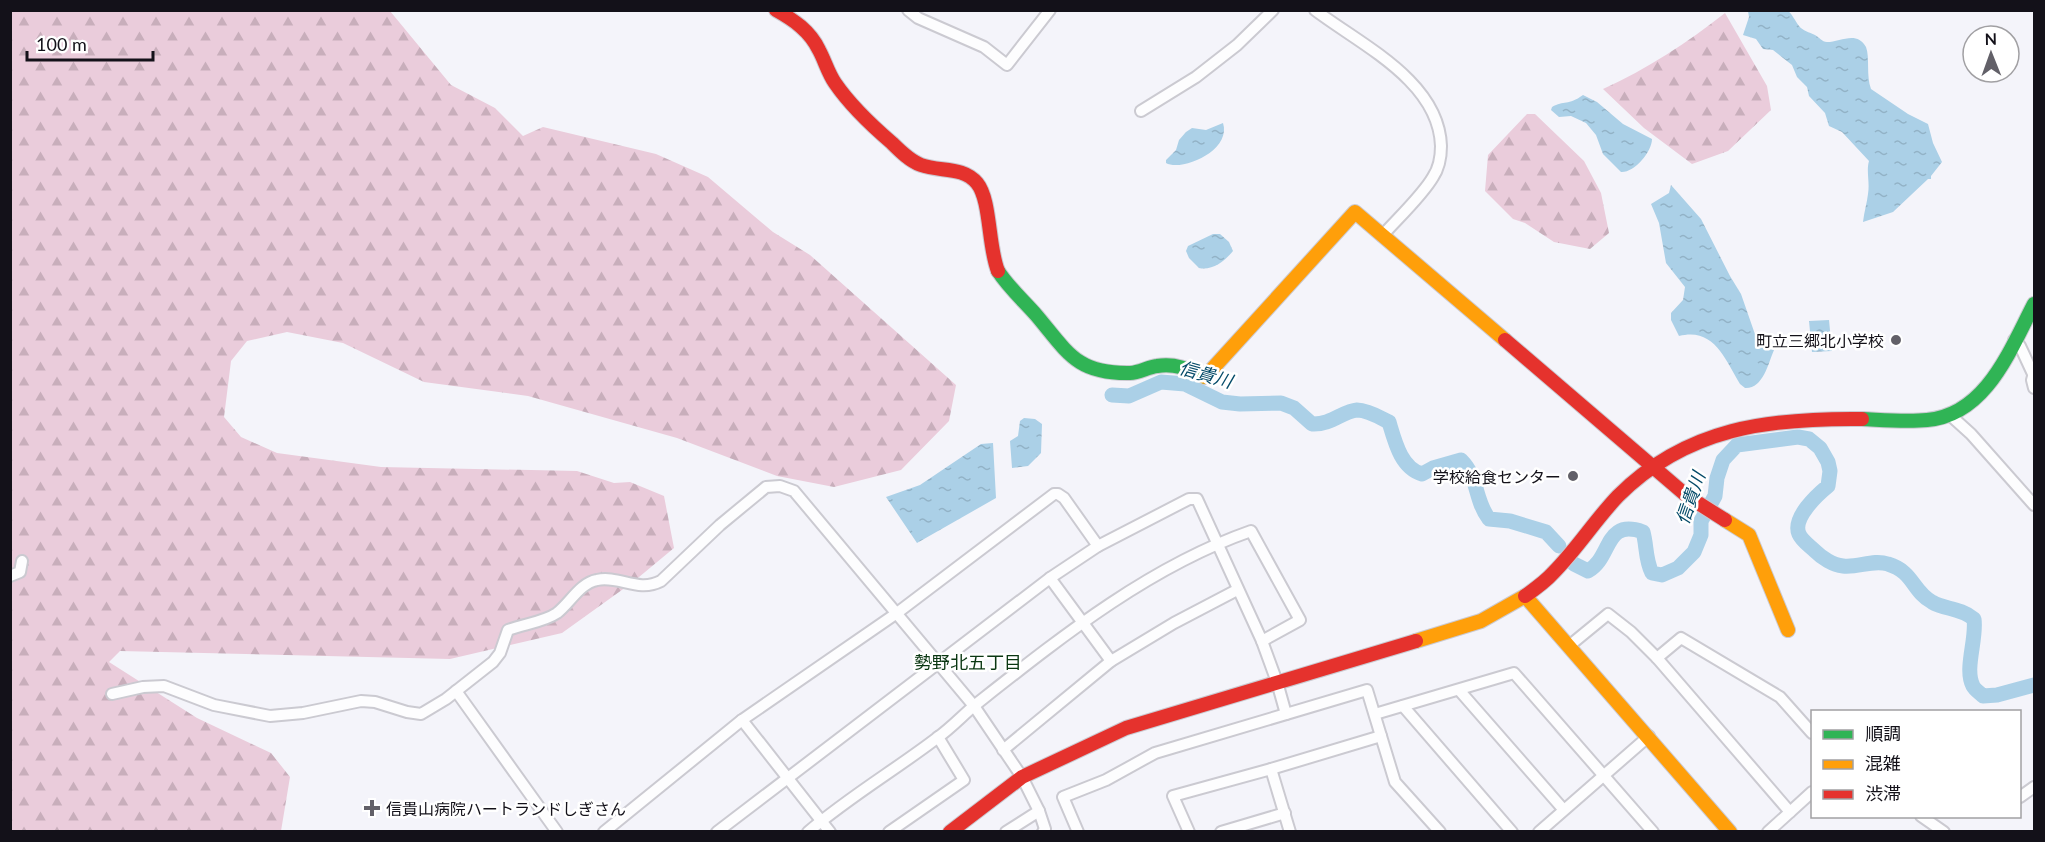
<svg xmlns="http://www.w3.org/2000/svg" width="2045" height="842" font-family="Lato,'Noto Sans JP',sans-serif">
<defs>
<pattern id="forest-firs" width="22" height="20" patternUnits="userSpaceOnUse" patternTransform="scale(1.5)"><rect width="22" height="20" fill="#eaccdb"/><path d="M5 1l3.5 6h-7zM16 11l3.5 6h-7z" fill="#c8aebb"/></pattern>
<pattern id="water-ripples" width="26" height="14" patternUnits="userSpaceOnUse" patternTransform="scale(1.5)"><rect width="26" height="14" fill="#abd0e7"/><path d="M2 4q2-2 4 0t4 0M15 11q2-2 4 0t4 0" fill="none" stroke="#92b2c6"/></pattern>
</defs>
<rect width="100%" height="100%" fill="#f4f4fa"/>
<g fill="url(#forest-firs)">
<path d="M10 11H390L451 85 495 108 523 136 543 127 656 154 708 177 773 232 810 255 956 385 949 421 901 470 834 487 777 476 677 438 528 396 424 382 343 343 287 332 247 341 231 361 224 417 241 437 277 453 381 467 577 471 614 483 630 482 664 496 674 548 633 582 562 633 450 659 120 651 109 662 197 718 271 753 290 777 281 831H11Z"/>
<path d="M1725 13 1767 86 1771 110 1728 151 1692 164 1644 128 1603 89C1647 69 1687 43 1725 13Z"/>
<path d="M1527 114H1535L1584 161 1601 193 1609 233 1590 249 1554 242 1525 223 1513 219 1485 191 1488 155Z"/>
</g>
<g fill="url(#water-ripples)">
<path d="M1748 11H1788C1793 15 1795 21 1799 26 1803 31 1809 32 1815 35 1819 37 1822 42 1827 42 1840 42 1857 30 1866 47 1870 57 1866 76 1871 89L1908 114 1928 124 1933 143 1942 162 1931 176V179H1928L1893 212 1863 222C1864 212 1867 203 1868 194 1870 182 1866 171 1869 161L1842 132 1829 126 1825 113 1809 96 1807 87 1797 77 1792 65 1773 50 1763 49 1756 39 1743 35 1749 17Z"/>
<path d="M1583 95 1597 102 1623 124 1652 139C1652 152 1634 173 1621 172L1603 154 1596 135 1586 123 1571 116 1559 117 1551 110 1552 107C1564 100 1568 106 1583 95Z"/>
<path d="M1223 123C1232 151 1181 172 1166 163V160L1176 150 1179 140 1186 132 1192 128 1206 130Z"/>
<path d="M1671 185 1701 219 1730 276 1741 294 1757 340 1765 347 1774 350C1768 364 1763 389 1745 388L1740 384C1725 359 1714 327 1679 336L1671 320V313L1683 300 1685 287 1666 263 1659 223 1651 204 1669 193Z"/>
<path d="M1213 234H1220L1229 242 1233 251C1225 261 1212 271 1199 268L1189 258 1186 251 1188 246Z"/>
<path d="M1829 320 1832 351 1812 352 1809 321Z"/>
<path d="M1024 418 1035 419 1042 424 1041 453 1028 466 1012 468 1010 441 1018 436 1020 421Z"/>
<path d="M993 443 996 498 917 543 886 497 920 485 981 444Z"/>
</g>
<g fill="none" stroke-linecap="round" stroke-linejoin="round">
<g stroke="#abd0e7" stroke-width="15">
<path d="M1112 395 1129 396 1161 382 1185 384 1222 402 1240 404 1281 403 1294 408 1312 424C1331 425 1343 411 1357 410 1368 410 1381 418 1389 422 1395 442 1401 468 1422 474L1433 468 1461 460C1479 478 1474 499 1489 519L1510 521 1546 532 1559 546"/>
<path d="M1574 564 1588 571C1612 558 1604 518 1643 532 1647 546 1645 559 1652 573L1662 575 1678 568 1694 552 1701 535V521L1715 496 1717 478 1723 460 1737 445 1798 437 1809 439 1820 448 1828 462 1830 471 1828 486C1817 495 1792 518 1799 534 1802 541 1810 546 1815 551 1822 558 1833 565 1843 566 1858 568 1873 559 1888 564 1914 572 1912 591 1932 602 1945 610 1959 607 1974 619 1977 639 1964 669 1973 686 1975 690 1980 693 1983 696L1997 695 2034 685"/>
</g>
<defs>
<g id="street">
<path d="M908 10 918 18 984 47 1007 65 1050 10"/>
<path d="M1315 10C1361 45 1439 81 1441 146 1441 157 1439 168 1433 177 1422 196 1397 219 1382 236"/>
<path d="M1141 111 1196 77 1237 45 1273 10"/>
<path d="M2014 340 2020 346 2033 374"/>
<path d="M2034 373 2032 380 2034 388"/>
<path d="M1950 415 1971 434 2034 505"/>
<path d="M10 576 20 572 22 561"/>
<path d="M1050 578 1111 661"/>
<path d="M1569 646 1608 614 1631 632 1657 658 1790 812"/>
<path d="M1657 658 1681 638 1780 697 1812 733"/>
<path d="M1459 690 1563 809"/>
<path d="M456 691 557 832"/>
<path d="M112 694 143 687 164 686 214 705 270 716 303 713 361 701 375 702 407 712 421 714 446 699 493 662 500 653 508 630C524 624 544 622 557 613 570 603 580 583 597 580 619 575 638 593 661 581L720 525 766 487 780 486 794 491 974 706 1022 777 1039 811 1045 829 1043 832"/>
<path d="M1403 706 1512 832"/>
<path d="M1375 714 1514 673 1653 832"/>
<path d="M742 720 830 832"/>
<path d="M1003 750 1111 661 1174 623 1237 590"/>
<path d="M1271 769 1290 832"/>
<path d="M2020 797 2034 787"/>
<path d="M1921 816 1944 832"/>
<path d="M604 832 742 720 897 613 1054 494H1058L1064 498 1098 546"/>
<path d="M717 832 1050 578 1098 546 1189 499H1197L1262 641 1277 682 1286 714"/>
<path d="M808 832C849 797 895 770 937 738 951 728 962 716 975 705 1060 638 1148 567 1251 531L1300 620 1262 641"/>
<path d="M889 832 964 780 938 737"/>
<path d="M1006 832 1039 811"/>
<path d="M1078 832 1063 797 1106 780 1155 753 1367 690 1395 782 1440 832"/>
<path d="M1189 832 1173 796 1271 769 1381 736"/>
<path d="M1221 832 1285 813"/>
<path d="M1539 832 1649 736"/>
<path d="M1768 832 1812 792"/>
</g>
<g id="fast">
<path d="M998 271C1009 288 1024 301 1037 316 1068 353 1077 374 1130 373 1139 373 1148 367 1157 366 1175 363 1188 369 1205 377"/>
<path d="M1862 419C1884 420 1906 422 1927 420 1986 415 2010 350 2034 304"/>
</g>
<g id="slow">
<path d="M1205 377 1355 212 1505 340"/>
<path d="M1725 520 1749 535 1788 630"/>
<path d="M1416 641 1481 621 1525 596 1730 832"/>
</g>
<g id="jam">
<path d="M776 10C794 20 810 31 819 50 825 61 828 73 835 83 850 105 871 125 892 143 900 151 910 161 921 165 940 172 963 166 977 183 991 200 988 247 998 271"/>
<path d="M1505 340 1687 496 1725 520"/>
<path d="M1525 596C1535 589 1545 582 1553 573 1577 549 1595 520 1618 496 1687 427 1770 418 1862 419"/>
<path d="M950 832 1022 777 1126 728 1416 641"/>
</g>
</defs>
<use href="#street" stroke="#cbcad1" stroke-width="14"/>
<use href="#fast" stroke="#cbcad1" stroke-width="16"/>
<use href="#slow" stroke="#cbcad1" stroke-width="16"/>
<use href="#jam" stroke="#cbcad1" stroke-width="16"/>
<use href="#street" stroke="#fdfdfe" stroke-width="10"/>
<use href="#fast" stroke="#30b455" stroke-width="14"/>
<use href="#slow" stroke="#ff9f0a" stroke-width="14"/>
<use href="#jam" stroke="#e5322d" stroke-width="14"/>
</g>
<g fill="#626068" stroke="#fff" stroke-width="2">
<circle cx="1896" cy="340" r="6"/>
<circle cx="1573" cy="476" r="6"/>
<path d="M369 799h6v6h6v6h-6v6h-6v-6h-6v-6h6z"/>
</g>
<g text-anchor="middle" dominant-baseline="central" stroke-width="5" stroke-linejoin="round" paint-order="stroke">
<g font-size="16" fill="#131119" stroke="#fff" text-anchor="end">
<text x="1884" y="340">町立三郷北小学校</text>
<text x="1561" y="476">学校給食センター</text>
<text x="386" y="808" text-anchor="start">信貴山病院ハートランドしぎさん</text>
</g>
<g font-size="18" font-style="italic" fill="#054b69" stroke="#fff">
<text transform="translate(1206 374) rotate(16)">信貴川</text>
<text transform="translate(1690 498) rotate(-71)">信貴川</text>
</g>
<g font-size="18" fill="#0a3712" stroke="#fff">
<text x="968" y="662">勢野北五丁目</text>
</g>
</g>
<rect width="2045" height="842" fill="none" stroke="#131119" stroke-width="24"/>
<rect x="1811" y="710" width="210" height="108" fill="#ffffff" stroke="#a1a0a3" stroke-width="1.5"/>
<rect x="1823" y="730" width="30" height="9" fill="#30b455" stroke="#a1a0a3" stroke-width="1.5"/>
<text x="1865" y="740" font-size="18" fill="#131119">順調</text>
<rect x="1823" y="760" width="30" height="9" fill="#ff9f0a" stroke="#a1a0a3" stroke-width="1.5"/>
<text x="1865" y="770" font-size="18" fill="#131119">混雑</text>
<rect x="1823" y="790" width="30" height="9" fill="#e5322d" stroke="#a1a0a3" stroke-width="1.5"/>
<text x="1865" y="800" font-size="18" fill="#131119">渋滞</text>
<g transform="translate(1991 54) rotate(359)"><circle r="28" fill="#ffffff" stroke="#a1a0a3" stroke-width="1.5"/>
<path d="M0-4.5L10 22L0 15L-10 22Z" fill="#626068"/>
<text y="-9" font-size="16" font-weight="bold" text-anchor="middle" fill="#131119">N</text>
</g>
<path d="M27 51v9h126v-9" fill="none" stroke="#131119" stroke-width="3"/>
<text x="36" y="51" font-size="18" fill="#131119" stroke="#ffffff" stroke-width="4.5" paint-order="stroke">100 m</text>
</svg>
